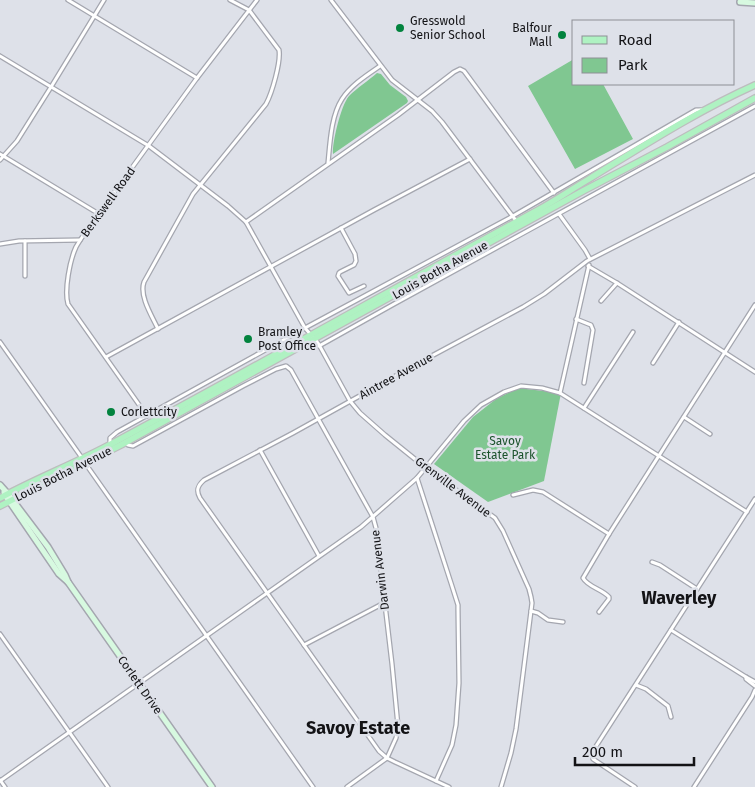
<svg xmlns="http://www.w3.org/2000/svg" width="755" height="787" font-family="'Fira Sans',sans-serif">
<rect width="100%" height="100%" fill="#dee1e9"/>
<g fill="#80c791">
<path d="M574 59V84H603L633 139 575 169 528 86Z"/>
<path d="M377 73 381 74 390 85 406 97 408 101 407 103 333 154C332 143 341 105 349 96 357 88 368 81 377 73Z"/>
<path d="M518 388 561 393 544 481 488 502 434 464 473 417 496 399Z"/>
</g>
<g fill="none" stroke-linecap="round" stroke-linejoin="round">
<defs>
<g id="street">
<path d="M68 0 197 78"/>
<path d="M331 0 392 80 432 111 442 122 517 222"/>
<path d="M0 56 149 146 228 206 246 222 305 328 318 343 350 401 360 413 385 435 426 468 495 518 503 531 529 589 531 597 532 603 516 729 511 753 501 787"/>
<path d="M0 154 99 214"/>
<path d="M0 160 17 141 51 87 104 0"/>
<path d="M328 163C330 143 331 116 342 99 351 85 367 75 380 66"/>
<path d="M559 214 585 250 590 259"/>
<path d="M246 222 398 115 454 72 460 69 464 71 467 75 554 193"/>
<path d="M341 228 355 254 356 261 354 265 340 272 339 273 338 276 349 293 364 286"/>
<path d="M25 241V276"/>
<path d="M0 244 19 241 80 240"/>
<path d="M588 266 617 283 755 372"/>
<path d="M601 301 617 283"/>
<path d="M576 319 591 325 593 330 584 383"/>
<path d="M158 329C152 316 139 296 144 282L193 194 266 104C272 93 281 62 279 50L249 10 230 0"/>
<path d="M0 342 82 458"/>
<path d="M319 346 394 304 755 106"/>
<path d="M106 357 374 210 470 159"/>
<path d="M653 363 679 322"/>
<path d="M560 393 589 265"/>
<path d="M584 408 633 332"/>
<path d="M147 416 68 304C64 290 70 260 76 247 80 240 85 233 89 227L197 78 257 0"/>
<path d="M684 417 710 434"/>
<path d="M125 442 128 445 133 446 243 386 276 369 286 366 291 370 373 517 376 528 392 664 398 726 396 738 387 758 347 787"/>
<path d="M110 444V438L117 432 305 328 513 216 696 110H702"/>
<path d="M260 450 319 556"/>
<path d="M85 463 313 787"/>
<path d="M417 478 451 583 458 605V610L459 683 456 725 452 745 436 781"/>
<path d="M513 495 533 490 543 492 609 534"/>
<path d="M652 562 660 565 697 589"/>
<path d="M531 611 538 613 548 620 563 622"/>
<path d="M599 612 609 599V597C602 589 588 587 583 578L609 534 755 305"/>
<path d="M671 630 746 677 755 682"/>
<path d="M0 634 108 787"/>
<path d="M304 645 384 603"/>
<path d="M746 677V679L755 686"/>
<path d="M636 685 646 689 668 706 671 717"/>
<path d="M0 780 5 787"/>
<path d="M0 781 361 527 417 478 464 421 481 405 504 392 521 386 542 388 560 393 747 512"/>
<path d="M449 787 395 762 387 758 379 751 200 498C196 491 197 486 204 480L293 433 426 359 523 307 544 294 587 261 755 175"/>
<path d="M635 787 593 759 591 754 755 499"/>
<path d="M694 787 752 697 755 690"/>
</g>
<g id="secondary">
<path d="M740 2 755 3"/>
<path d="M0 485 8 494 48 547 65 575 68 582 212 787"/>
<path d="M4 492 5 495 59 574 68 582"/>
</g>
<g id="primary">
<path d="M0 498C37 478 76 463 113 443 255 367 396 287 538 210 556 200 572 189 589 179 643 146 697 111 755 85"/>
<path d="M0 506 121 445 583 191 667 147 755 98"/>
</g>
</defs>
<use href="#street" stroke="#a4a6af" stroke-width="5.5"/>
<use href="#secondary" stroke="#a4a6af" stroke-width="8"/>
<use href="#primary" stroke="#bdbdbe" stroke-width="8"/>
<use href="#street" stroke="#fff" stroke-width="3"/>
<use href="#secondary" stroke="#d7f9e0" stroke-width="5"/>
<use href="#primary" stroke="#aff2c2" stroke-width="5.5"/>
</g>
<g fill="#02833e" stroke="#dee1e9" stroke-width="2">
<circle cx="400" cy="28" r="5"/>
<circle cx="562" cy="35" r="5"/>
<circle cx="248" cy="339" r="5"/>
<circle cx="111" cy="412" r="5"/>
</g>
<g text-anchor="middle" dominant-baseline="central" stroke-width="5" stroke-linejoin="round" paint-order="stroke">
<g font-size="12" fill="#131316" stroke="#dee1e9" text-anchor="start">
<text x="410" y="21">Gresswold<tspan x="410" dy="14">Senior School</tspan></text>
<text x="552" y="28" text-anchor="end">Balfour<tspan x="552" dy="14">Mall</tspan></text>
<text x="258" y="332">Bramley<tspan x="258" dy="14">Post Office</tspan></text>
<text x="121" y="412">Corlettcity</text>
</g>
<g font-size="12" fill="#131316" stroke="#dee1e9">
<text transform="translate(108 202) rotate(-54)">Berkswell Road</text>
<text transform="translate(440 270) rotate(-29)">Louis Botha Avenue</text>
<text transform="translate(396 376) rotate(-29)">Aintree Avenue</text>
<text transform="translate(63 474) rotate(-27)">Louis Botha Avenue</text>
<text transform="translate(453 487) rotate(37)">Grenville Avenue</text>
<text transform="translate(380 570) rotate(-97)">Darwin Avenue</text>
<text transform="translate(140 685) rotate(55)">Corlett Drive</text>
</g>
<g font-size="12" fill="#1c532d" stroke="#dee1e9">
<text x="505" y="441">Savoy<tspan x="505" dy="14">Estate Park</tspan></text>
</g>
<g font-size="18" font-weight="bold" fill="#131316" stroke="#dee1e9">
<text x="679" y="598">Waverley</text>
<text x="358" y="728">Savoy Estate</text>
</g>
</g>
<rect x="572" y="20" width="162" height="65" fill="#dee1e9" stroke="#8d8f95"/>
<rect x="582" y="36" width="25" height="8" fill="#aff2c2" stroke="#8d8f95"/>
<text x="618" y="45" font-size="15" fill="#131316">Road</text>
<rect x="582" y="58" width="25" height="15" fill="#80c791" stroke="#8d8f95"/>
<text x="618" y="70" font-size="15" fill="#131316">Park</text>
<path d="M575 757v8h119v-8" fill="none" stroke="#131316" stroke-width="2.5"/>
<text x="582" y="757" font-size="15" fill="#131316" stroke="#dee1e9" stroke-width="4" paint-order="stroke">200 m</text>
</svg>
